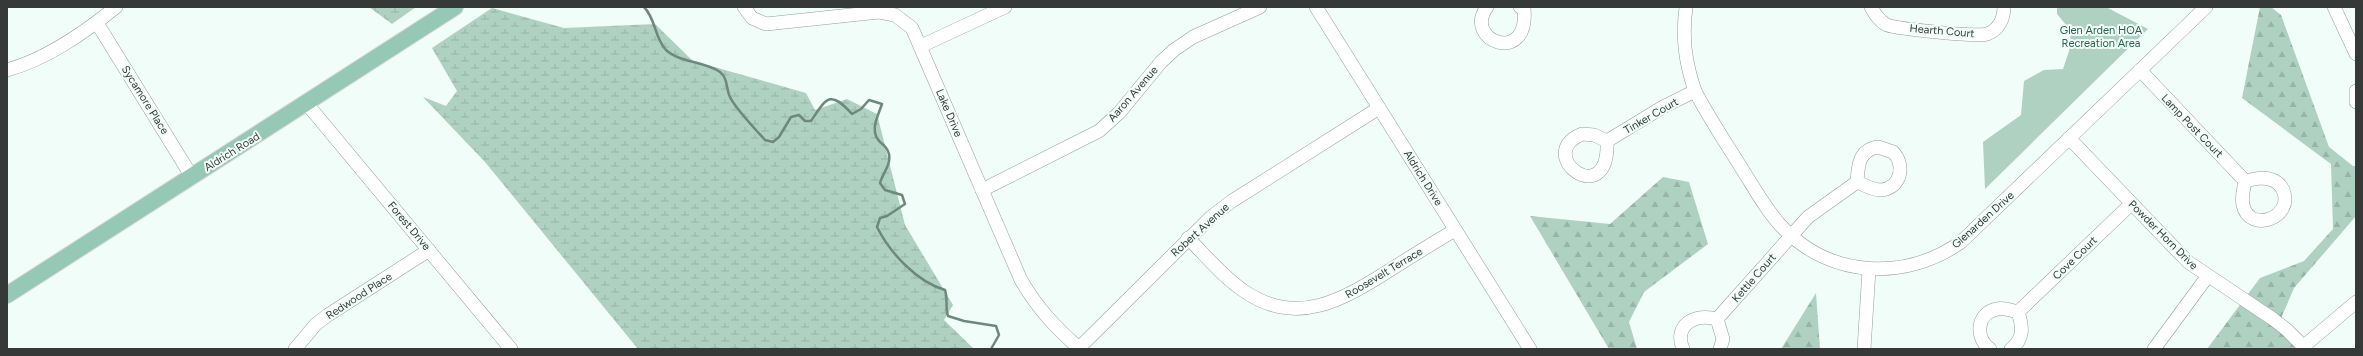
<svg xmlns="http://www.w3.org/2000/svg" width="2363" height="356" font-family="Figtree,sans-serif">
<defs>
<pattern id="forest-firs" width="22" height="20" patternUnits="userSpaceOnUse"><rect width="22" height="20" fill="#aed1c2"/><path d="M5 1l3.5 6h-7zM16 11l3.5 6h-7z" fill="#96b4a7"/></pattern>
<pattern id="wetland-marsh" width="20" height="14" patternUnits="userSpaceOnUse"><rect width="20" height="14" fill="#aed1c2"/><path d="M1 5h8M5 5V1M11 12h8M15 12V8" fill="none" stroke="#96b4a7"/></pattern>
</defs>
<rect width="100%" height="100%" fill="#f1fdf8"/>
<path fill="#aed1c2" d="M2057 7H2106L2148 29 1985 189 1983 142 2021 115 2024 81 2044 70 2063 69 2069 51 2071 31 2057 14Z"/>
<g fill="url(#forest-firs)">
<path d="M2260 7H2271L2281 15 2329 147 2353 166H2356V216L2294 288 2279 323 2298 349H2207L2260 278 2304 261 2333 229 2331 164 2242 98Z"/>
<path d="M1663 177 1689 182 1708 244 1644 292 1629 322 1637 349H1609L1530 216 1610 224Z"/>
<path d="M1816 293 1820 349H1781Z"/>
</g>
<g fill="url(#wetland-marsh)">
<path d="M369 7H416L392 24Z"/>
<path d="M492 8 564 28 655 24 693 61 806 93 815 110 847 99 877 114 905 225 953 305 944 320 974 349H638L485 162 423 97 446 106 457 91 432 48Z"/>
</g>
<g fill="none" stroke-linecap="round" stroke-linejoin="round">
<path stroke="#6e887d" stroke-width="2.5" d="M644 7C656 19 654 37 666 50 680 63 704 61 720 72 728 78 726 89 730 97 735 108 756 130 765 140L773 142 779 137 791 117 799 115 805 121H811C827 97 830 90 852 114L861 109 869 100 882 104C878 116 869 131 880 142 884 145 888 149 889 154 891 166 883 172 880 183L885 190 902 195 905 204 887 216 880 218 877 227C890 253 917 282 945 290 948 299 945 307 948 316L964 321 996 326 999 335 991 349"/>
<defs>
<g id="minor">
<path d="M744 7 752 18 766 24 879 12 895 15 912 28 1021 280C1037 308 1056 328 1080 349"/>
<path d="M1316 7 1530 349"/>
<path d="M1487 7C1462 41 1530 66 1524 9L1520 7"/>
<path d="M1686 7C1682 37 1685 62 1695 91 1709 118 1726 143 1742 169 1755 189 1767 212 1784 229 1832 278 1906 281 1961 242L2206 7"/>
<path d="M1871 7C1875 14 1879 21 1887 25 1898 29 1977 37 1987 34 1999 30 2004 18 2004 7"/>
<path d="M2334 7 2356 54"/>
<path d="M97 23 192 177"/>
<path d="M921 46 1005 7"/>
<path d="M7 70C47 59 84 33 116 7"/>
<path d="M2140 70 2245 181"/>
<path d="M2356 91V102"/>
<path d="M307 104 511 349"/>
<path d="M1582 134 1594 135 1607 141C1610 213 1532 155 1582 134Z"/>
<path d="M2069 138 2188 262 2273 319 2287 330 2306 349"/>
<path d="M1607 141 1663 107 1695 91"/>
<path d="M1878 147 1893 152C1905 164 1902 188 1881 190 1872 190 1865 185 1857 182 1858 165 1859 150 1878 147Z"/>
<path d="M2260 178C2270 178 2279 181 2283 190 2295 218 2249 234 2243 205 2241 197 2244 188 2245 181Z"/>
<path d="M982 190 1099 131 1119 113 1161 62 1174 50 1193 37 1260 7"/>
<path d="M1188 238C1206 256 1223 277 1244 291 1297 328 1344 299 1390 270 1412 256 1433 243 1455 230"/>
<path d="M2018 312 2131 204"/>
<path d="M1717 319 1808 217 1857 182"/>
<path d="M2304 346 2356 302"/>
<path d="M1079 348 1211 217 1232 201 1379 108"/>
<path d="M295 349 316 324 328 315 429 250"/>
<path d="M1683 349C1673 324 1696 313 1717 319L1723 339 1720 349"/>
<path d="M1864 349 1869 270"/>
<path d="M1990 349C1975 338 1976 313 1997 309 2004 307 2012 311 2018 312 2023 327 2024 339 2011 349"/>
<path d="M2154 349 2207 277"/>
</g>
<path id="major" d="M7 295 455 7"/>
</defs>
<use href="#minor" stroke="#949e9a" stroke-width="14"/>
<use href="#major" stroke="#d7d7d7" stroke-width="18"/>
<use href="#minor" stroke="#fff" stroke-width="13"/>
<use href="#major" stroke="#96c8b6" stroke-width="16"/>
</g>
<g text-anchor="middle" dominant-baseline="central" stroke-width="4" stroke-linejoin="round" paint-order="stroke">
<g font-size="11" fill="#24644f" stroke="#f1fdf8">
<text x="2101" y="30">Glen Arden HOA<tspan x="2101" dy="13">Recreation Area</tspan></text>
</g>
<g font-size="11" fill="#353938" stroke="#f1fdf8">
<text transform="translate(1942 31) rotate(5)">Hearth Court</text>
<text transform="translate(1133 94) rotate(-49)">Aaron Avenue</text>
<text transform="translate(145 100) rotate(58)">Sycamore Place</text>
<text transform="translate(949 113) rotate(67)">Lake Drive</text>
<text transform="translate(1651 116) rotate(-30)">Tinker Court</text>
<text transform="translate(2192 126) rotate(46)">Lamp Post Court</text>
<text transform="translate(232 152) rotate(-32)">Aldrich Road</text>
<text transform="translate(1423 178) rotate(58)">Aldrich Drive</text>
<text transform="translate(1983 220) rotate(-42)">Glenarden Drive</text>
<text transform="translate(409 226) rotate(50)">Forest Drive</text>
<text transform="translate(1200 230) rotate(-42)">Robert Avenue</text>
<text transform="translate(2163 235) rotate(45)">Powder Horn Drive</text>
<text transform="translate(2075 258) rotate(-44)">Cove Court</text>
<text transform="translate(1384 273) rotate(-31)">Roosevelt Terrace</text>
<text transform="translate(1754 278) rotate(-49)">Kettle Court</text>
<text transform="translate(359 296) rotate(-33)">Redwood Place</text>
</g>
</g>
<rect width="2363" height="356" fill="none" stroke="#353938" stroke-width="16"/>
</svg>
